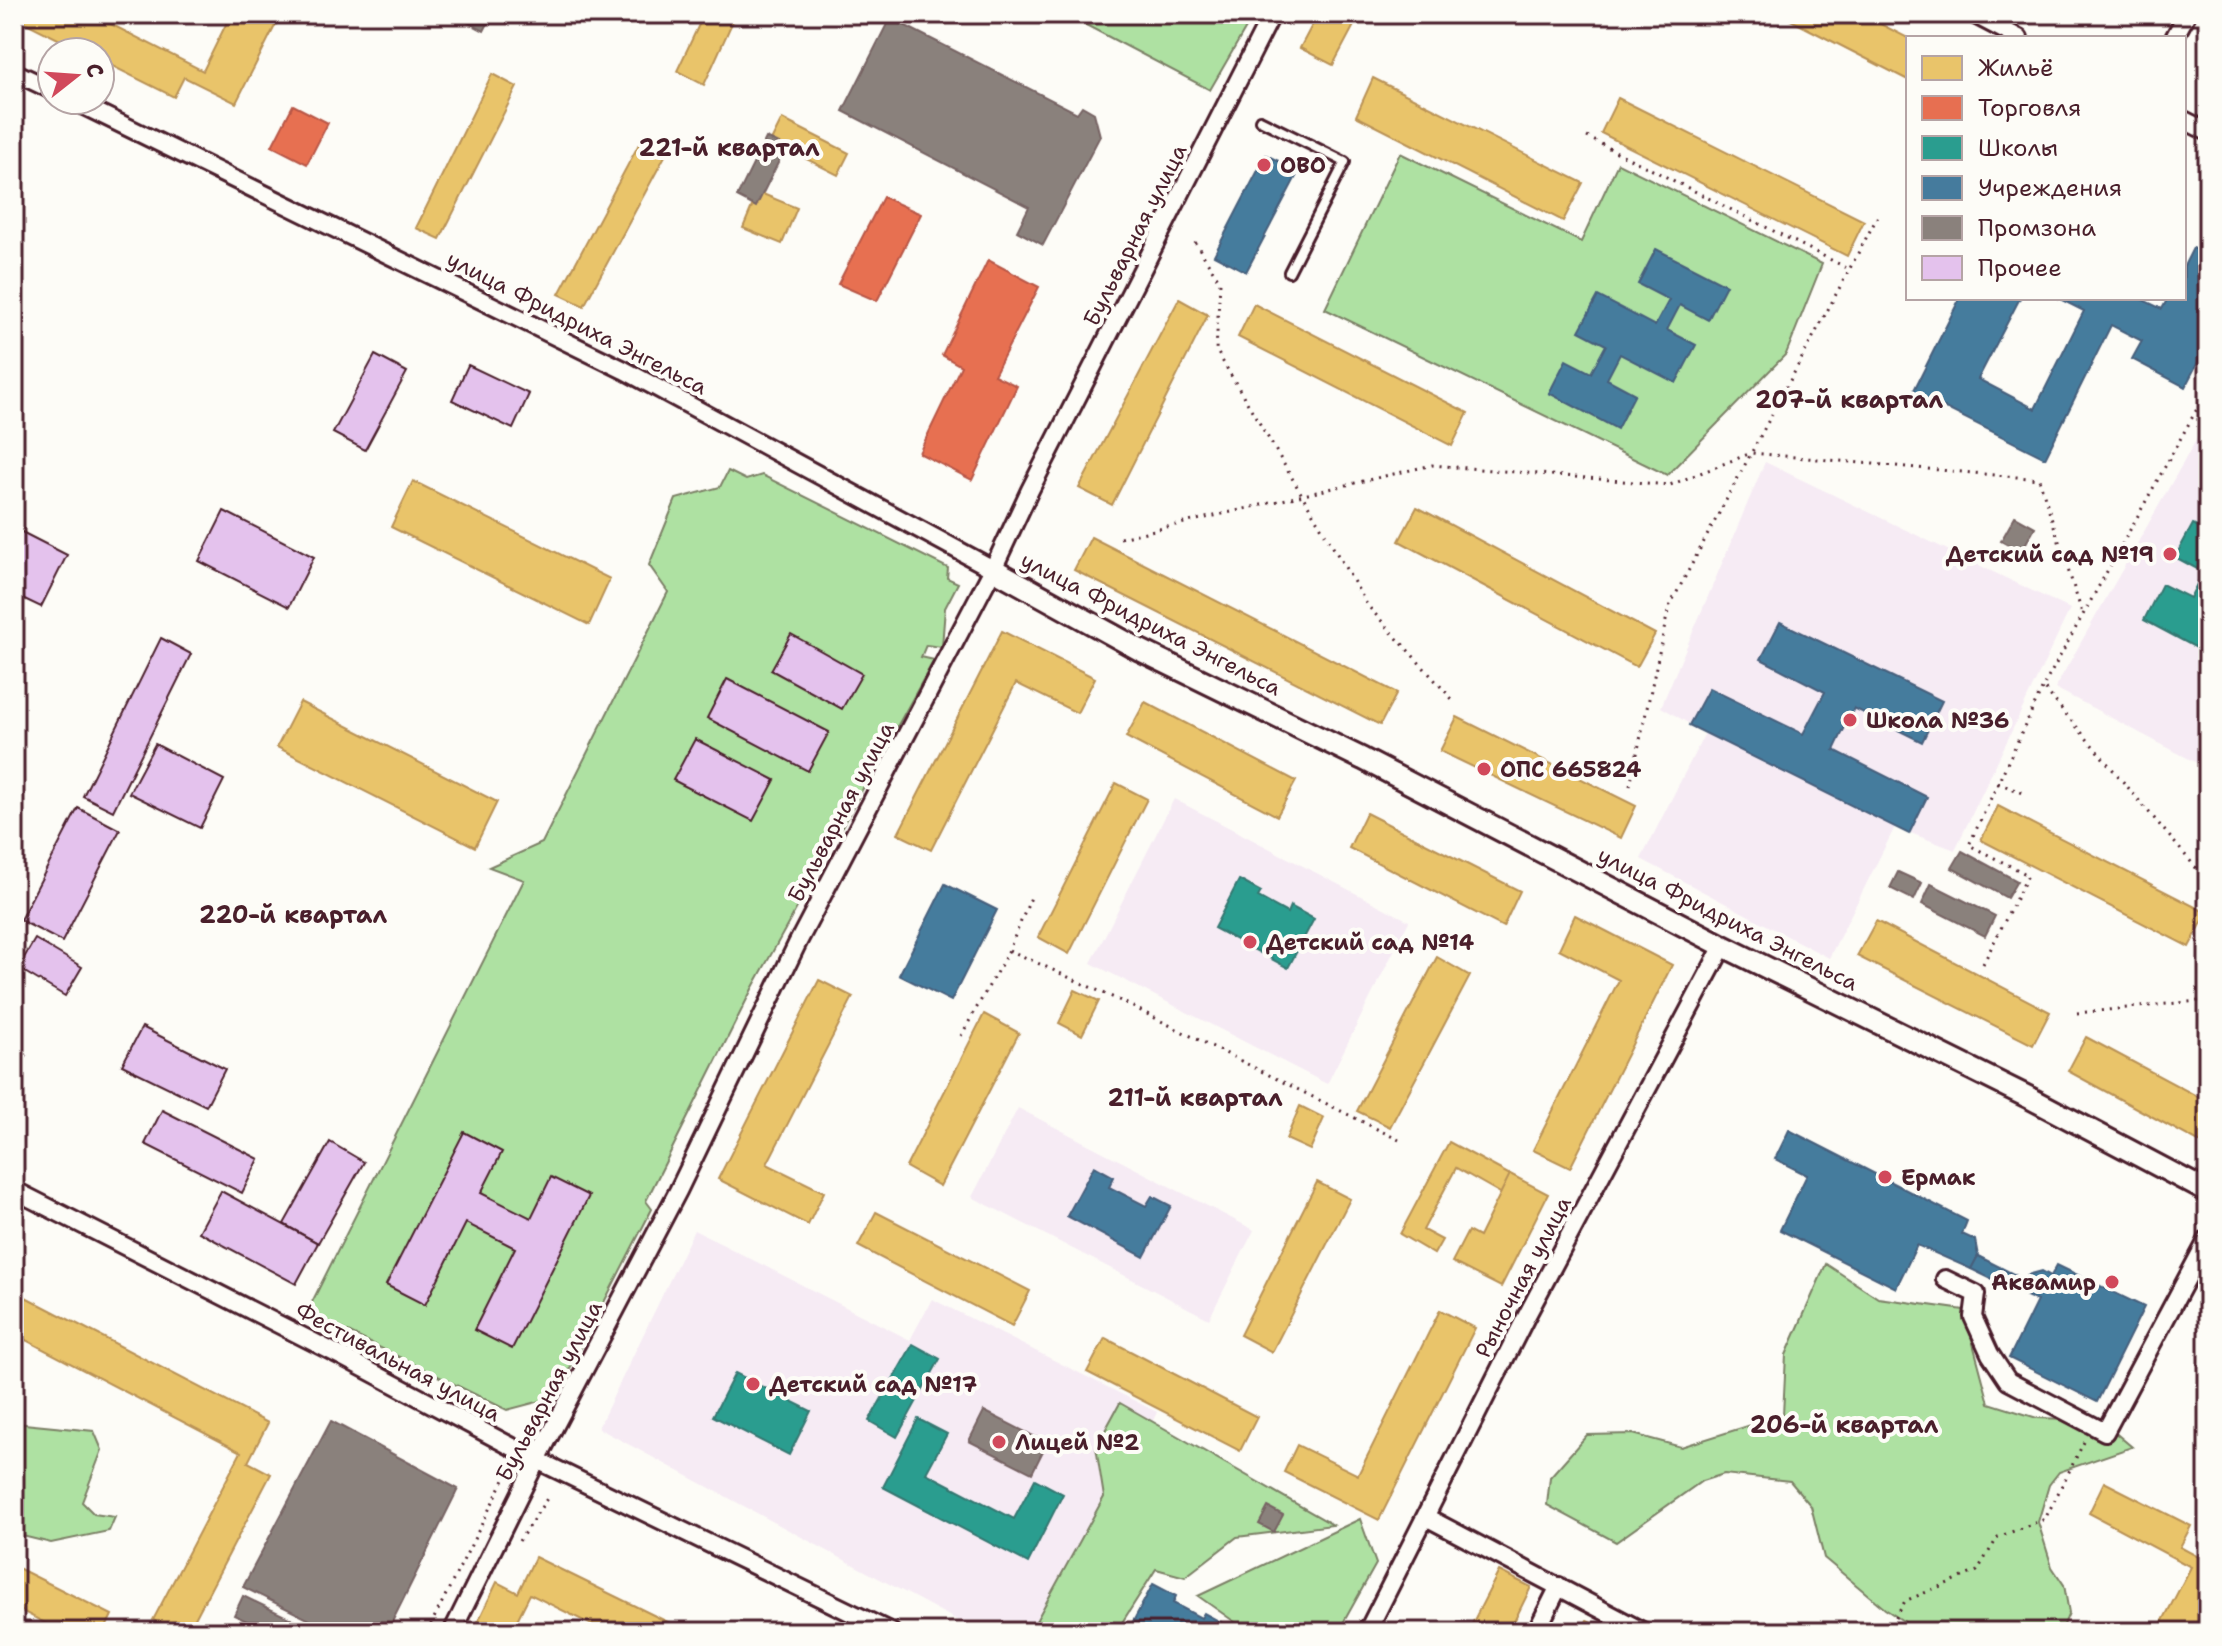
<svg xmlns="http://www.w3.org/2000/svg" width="2222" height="1646" font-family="'Shantell Sans',sans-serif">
<rect width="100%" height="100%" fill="#fdfcf7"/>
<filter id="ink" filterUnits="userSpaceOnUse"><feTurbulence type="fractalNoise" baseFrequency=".0125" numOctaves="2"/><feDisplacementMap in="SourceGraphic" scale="16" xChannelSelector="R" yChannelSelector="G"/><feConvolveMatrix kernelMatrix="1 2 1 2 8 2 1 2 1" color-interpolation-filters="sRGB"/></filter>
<g filter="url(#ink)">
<g fill="#f6ebf4">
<path d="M2208 419V769L2055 688Z"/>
<path d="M1765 462 2070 609 1955 850 1895 827 1829 958 1641 859 1705 733 1661 707Z"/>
<path d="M1174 799 1409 921 1327 1084 1091 963Z"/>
<path d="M1018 1108 1254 1230 1209 1319 972 1197Z"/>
<path d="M694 1230 910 1340 932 1299 1157 1412 1129 1472 1098 1632H979L598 1428Z"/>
</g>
<g fill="#aee1a2" stroke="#7c8066" stroke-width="2">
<path d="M1065 14H1136L1141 20 1156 14H1254L1210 90Z"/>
<path d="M1400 153 1581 242 1618 163 1822 264 1786 354 1667 475 1325 309Z"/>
<path d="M728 471 746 480 762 475 948 568 947 578 958 583 945 608 942 647 926 645 921 657 934 660 752 989 646 1201 652 1209 565 1378 553 1384 545 1400 507 1410 307 1312 524 880 489 867 542 843 668 592 649 565 676 499 720 487Z"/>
<path d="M1826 1264 1878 1298 1964 1310 1989 1403 2037 1418 2100 1420 2132 1447 2059 1472 2049 1485 2038 1522 2052 1567 2064 1585 2069 1613 2061 1632H1920L1885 1609 1824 1558 1811 1506 1790 1481 1724 1474 1702 1481 1616 1542 1547 1505 1550 1477 1587 1435 1633 1434 1681 1447 1783 1415 1786 1355Z"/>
<path d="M1120 1403 1333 1525 1237 1537 1185 1577 1156 1569 1116 1632H1030L1104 1497 1096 1447Z"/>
<path d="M14 1418 24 1424 94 1431 102 1450 82 1502 94 1514 115 1517 109 1531 51 1543 14 1534Z"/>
<path d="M1360 1519 1376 1564 1338 1632H1236L1239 1625 1198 1596Z"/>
</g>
<g fill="#e9c46a" stroke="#b99257" stroke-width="2">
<path d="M14 14H91L203 71 231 14H281L236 103 184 77 174 97 100 60V52H84L14 17Z"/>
<path d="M704 14H736L704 85 677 71Z"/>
<path d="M1318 14H1360L1333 65 1300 48Z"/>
<path d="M1779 14H1861L1908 38V80Z"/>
<path d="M492 74 517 87 440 239 416 228Z"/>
<path d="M1373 78 1583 183 1563 221 1356 116Z"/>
<path d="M1618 98 1864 221 1847 256 1601 133Z"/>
<path d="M782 119 849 153 838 175 771 141Z"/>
<path d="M640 142 665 156 584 306 559 294Z"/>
<path d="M758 192 797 208 782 244 743 228Z"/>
<path d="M1179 299 1208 315 1112 505 1079 488Z"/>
<path d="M1254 304 1468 413 1452 446 1238 337Z"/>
<path d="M413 481 610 579 589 625 391 527Z"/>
<path d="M1417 507 1655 634 1637 667 1399 541Z"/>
<path d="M1091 537 1397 693 1380 725 1074 570Z"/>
<path d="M1002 631 1095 678 1077 713 1016 683 931 850 898 834Z"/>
<path d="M300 702 497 802 475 847 277 747Z"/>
<path d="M1145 702 1296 781 1277 816 1126 737Z"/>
<path d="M1457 717 1636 806 1621 838 1440 751Z"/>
<path d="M1116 783 1147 799 1069 954 1038 937Z"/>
<path d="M1998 806 2207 913 2189 947 1981 840Z"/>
<path d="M1366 813 1520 891 1503 927 1349 848Z"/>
<path d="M1575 915 1672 965 1570 1168 1533 1150 1619 980 1559 949Z"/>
<path d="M1876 921 2050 1012 2033 1045 1857 956Z"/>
<path d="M1437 957 1470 976 1390 1127 1357 1111Z"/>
<path d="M819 980 853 997 767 1164 824 1192 808 1225 718 1179Z"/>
<path d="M1075 990 1099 1001 1082 1035 1059 1023Z"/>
<path d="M984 1014 1019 1033 940 1186 906 1167Z"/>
<path d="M2086 1037 2208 1102V1147L2068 1071Z"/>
<path d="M1300 1106 1324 1118 1310 1150 1286 1139Z"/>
<path d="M1449 1142 1512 1176 1502 1194 1456 1168 1423 1230 1442 1240 1434 1254 1400 1234Z"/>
<path d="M1510 1174 1548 1194 1501 1287 1452 1262 1468 1231 1479 1237Z"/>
<path d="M1317 1182 1350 1199 1272 1352 1240 1335Z"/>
<path d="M876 1212 1030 1291 1012 1326 858 1246Z"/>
<path d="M14 1291 268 1423 248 1462 271 1474 188 1632H176L153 1620 241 1452 14 1334Z"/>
<path d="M1440 1310 1475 1328 1379 1520 1284 1472 1297 1445 1358 1475Z"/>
<path d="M1105 1338 1257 1417 1240 1451 1087 1372Z"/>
<path d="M381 1461 424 1482 409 1512 366 1491Z"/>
<path d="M2104 1482 2191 1526 2180 1547 2208 1562V1613L2198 1632H2157L2191 1567 2089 1513Z"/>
<path d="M535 1557 688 1632H606L530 1594 511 1632H473L497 1582 518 1593Z"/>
<path d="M14 1566 112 1615 104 1632H62L14 1607Z"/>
<path d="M1499 1571 1531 1587 1509 1632H1468Z"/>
<path d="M1587 1620 1611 1632H1581Z"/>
</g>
<g fill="#e76f51" stroke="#b85746" stroke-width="2">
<path d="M293 105 328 123 307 164 272 146Z"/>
<path d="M883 197 921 214 877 301 838 284Z"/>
<path d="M988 260 1039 287 994 375 1017 386 972 480 919 453 961 366 942 355Z"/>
</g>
<g fill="#2a9d8f" stroke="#347771" stroke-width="2">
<path d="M2193 524 2208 532V598L2204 605 2208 607V654L2144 620 2162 584 2190 598 2203 572 2175 557Z"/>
<path d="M1239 880 1261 892 1258 897 1287 913 1290 906 1314 919 1288 968 1214 928Z"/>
<path d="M913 1344 940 1359 897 1437 869 1421Z"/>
<path d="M735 1373 811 1411 789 1455 713 1416Z"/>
<path d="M918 1419 947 1434 926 1473 1014 1519 1035 1479 1063 1494 1028 1563 883 1487Z"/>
</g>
<g fill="#457b9d" stroke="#465f7b" stroke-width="2">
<path d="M1266 155 1299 171 1246 272 1214 255Z"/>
<path d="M2193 248 2208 255V343L2185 387 2132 359 2142 341 2111 325 2045 458 1913 392 1960 298H2020L1978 379 2035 409 2084 311 2058 298H2139L2162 309 2168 298H2184V266Z"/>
<path d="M1656 249 1726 285 1708 320 1680 305 1667 330 1696 345 1676 383 1620 354 1607 379 1635 394 1617 429 1549 393 1566 360 1591 373 1606 345 1579 331 1598 296 1655 326 1669 300 1638 284Z"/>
<path d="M1780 622 1942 701 1922 742 1854 708 1834 750 1927 797 1909 834 1689 725 1709 688 1803 734 1825 692 1761 659Z"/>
<path d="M945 884 997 910 951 1001 899 975Z"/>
<path d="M1789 1130 1967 1221 1962 1234 1975 1240 1978 1256 1971 1269 1917 1245 1896 1288 1780 1230 1807 1175 1775 1159Z"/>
<path d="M1094 1166 1114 1177 1109 1187 1146 1206 1152 1196 1171 1206 1144 1257 1067 1216Z"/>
<path d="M1978 1256 2025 1280 2027 1275 2042 1271 2051 1276 2057 1265 2144 1307 2097 1402 2009 1358 2037 1301 1971 1269Z"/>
<path d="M1153 1584 1176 1596 1173 1603 1201 1618 1204 1613 1226 1625 1222 1632H1135L1129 1629Z"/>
</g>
<g fill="#8a817c" stroke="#776464" stroke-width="2">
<path d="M471 14H493L484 31 467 22Z"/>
<path d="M890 18 1077 113 1082 106 1094 113 1100 136 1043 245 1017 231 1029 207 843 111Z"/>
<path d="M766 138 786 147 756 207 737 197Z"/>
<path d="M2015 516 2035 527 2021 552 2001 541Z"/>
<path d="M1962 851 2017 881 2007 898 1952 868Z"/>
<path d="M1898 872 1922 883 1914 900 1890 888Z"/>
<path d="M1931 884 1995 916 1985 936 1922 904Z"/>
<path d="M984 1411 1047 1443 1032 1473 969 1441Z"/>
<path d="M331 1421 458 1489 387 1632H334L243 1587Z"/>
<path d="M1268 1507 1283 1515 1274 1532 1259 1524Z"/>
<path d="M243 1596 318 1632H270L234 1615Z"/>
</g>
<g fill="#e4c2ed" stroke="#4a1f2b" stroke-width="2">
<path d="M375 355 407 372 365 450 333 433Z"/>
<path d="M468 365 529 394 513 429 452 400Z"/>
<path d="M224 511 314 557 289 607 199 561Z"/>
<path d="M14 528 67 555 41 607 14 594Z"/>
<path d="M791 634 862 674 842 709 771 670Z"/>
<path d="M161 638 191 654 113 811 83 796Z"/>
<path d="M727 679 829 732 808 771 707 718Z"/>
<path d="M695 739 775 780 753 821 673 780Z"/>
<path d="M155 744 224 780 200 828 129 793Z"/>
<path d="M78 808 120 830 62 942 20 920Z"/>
<path d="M35 939 82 967 65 996 18 968Z"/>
<path d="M142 1027 225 1069 206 1106 122 1065Z"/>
<path d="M14 1050 26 1056 14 1078Z"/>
<path d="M162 1110 259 1159 242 1193 145 1144Z"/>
<path d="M464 1132 502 1152 481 1193 531 1218 551 1177 589 1196 512 1349 474 1330 515 1248 466 1223 425 1305 386 1285Z"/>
<path d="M330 1142 364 1162 318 1243 284 1224Z"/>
<path d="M221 1191 318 1243 296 1284 199 1232Z"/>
</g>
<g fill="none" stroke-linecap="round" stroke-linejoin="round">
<defs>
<path id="service" d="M1260 120 1345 162 1289 272"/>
<g id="minor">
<path d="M1973 14 2019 38"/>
<path d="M2174 38 2187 14"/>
<path d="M14 72 52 90"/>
<path d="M72 100 624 370 993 569"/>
<path d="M2184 120 2208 132"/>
<path d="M14 1190 343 1357 537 1460 891 1632"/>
<path d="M1945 1279 1976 1294 1973 1317 1990 1354 2008 1381 2105 1432 2208 1239"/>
<path d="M1426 1517 1644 1632"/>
<path d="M452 1632 537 1460 678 1191 797 944 993 569 1030 490 1272 14"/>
<path d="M1367 1632 1526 1317 1723 946"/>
<path d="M1536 1632 1559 1586"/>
</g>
<path id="tertiary" d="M993 569 1140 650 1363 759 1723 946 2028 1097 2208 1192"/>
</defs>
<use href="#service" stroke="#4a1f2b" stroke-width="14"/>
<use href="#minor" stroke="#4a1f2b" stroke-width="22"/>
<use href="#tertiary" stroke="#4a1f2b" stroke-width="26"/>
<g stroke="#4a1f2b" stroke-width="3" stroke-dasharray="2 6" stroke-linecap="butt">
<path d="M1587 137 1849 269"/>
<path d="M1195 242 1220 282 1216 350 1368 606 1452 699"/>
<path d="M2208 389 2043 687 2208 882"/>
<path d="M1120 538 1432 465 1670 485 1751 453 2039 479 2083 616"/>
<path d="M1998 783 2023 793"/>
<path d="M1630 786 1669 607 1880 212"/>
<path d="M2196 868 2208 845"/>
<path d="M1009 950 1123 1002 1399 1140"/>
<path d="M1983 964 2028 875 1969 845 2043 687"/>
<path d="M2077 1013 2208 1000"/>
<path d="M961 1036 1009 950 1032 895"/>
<path d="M519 1541 548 1497"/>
<path d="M427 1632 506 1476"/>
<path d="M1888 1632 1905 1601 1977 1571 1998 1537 2045 1519 2085 1440"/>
</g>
<use href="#service" stroke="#fdfcf7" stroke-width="8"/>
<use href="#minor" stroke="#fdfcf7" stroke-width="16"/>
<use href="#tertiary" stroke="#fdfcf7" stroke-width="20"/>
</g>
</g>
<g fill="#d1495b" stroke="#fdfcf7" stroke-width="3">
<circle cx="1264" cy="165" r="8"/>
<circle cx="2170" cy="554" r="8"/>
<circle cx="1850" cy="720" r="8"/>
<circle cx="1484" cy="769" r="8"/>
<circle cx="1250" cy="942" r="8"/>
<circle cx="1885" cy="1177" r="8"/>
<circle cx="2112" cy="1282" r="8"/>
<circle cx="753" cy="1384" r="8"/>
<circle cx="999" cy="1442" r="8"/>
</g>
<g text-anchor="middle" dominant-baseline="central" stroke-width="8" stroke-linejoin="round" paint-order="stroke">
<g font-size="22" font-weight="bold" fill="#4a1f2b" stroke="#fdfcf7" text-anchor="start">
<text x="1280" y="165">ОВО</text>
<text x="2154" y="554" text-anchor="end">Детский сад №19</text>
<text x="1866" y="720">Школа №36</text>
<text x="1500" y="769">ОПС 665824</text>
<text x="1266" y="942">Детский сад №14</text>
<text x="1901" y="1177">Ермак</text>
<text x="2096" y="1282" text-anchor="end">Аквамир</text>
<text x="769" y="1384">Детский сад №17</text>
<text x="1015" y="1442">Лицей №2</text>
</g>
<g font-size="22" fill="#4a1f2b" stroke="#fdfcf7">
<text transform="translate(1135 235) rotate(-63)">Бульварная улица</text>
<text transform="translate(577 323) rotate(27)">улица Фридриха Энгельса</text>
<text transform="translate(1151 624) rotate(27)">улица Фридриха Энгельса</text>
<text transform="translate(841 812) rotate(-62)">Бульварная улица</text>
<text transform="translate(1728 919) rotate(27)">улица Фридриха Энгельса</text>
<text transform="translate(1523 1277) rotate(-62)">Рыночная улица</text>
<text transform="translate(398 1362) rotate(28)">Фестивальная улица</text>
<text transform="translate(549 1391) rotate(-62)">Бульварная улица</text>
</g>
<g font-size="24" font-weight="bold" fill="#4a1f2b" stroke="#fdfcf7">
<text x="729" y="148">221-й квартал</text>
<text x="1849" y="400">207-й квартал</text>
<text x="293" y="915">220-й квартал</text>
<text x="1195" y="1098">211-й квартал</text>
<text x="1844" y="1425">206-й квартал</text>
</g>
</g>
<rect width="2222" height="1646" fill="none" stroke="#fdfcf7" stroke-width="48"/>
<rect x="24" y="24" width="2174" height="1598" fill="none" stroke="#4a1f2b" stroke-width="3" filter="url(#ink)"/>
<rect x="1906" y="36" width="280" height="264" fill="#fdfcf7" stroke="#b5a4a5" stroke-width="2"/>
<rect x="1922" y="56" width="40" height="24" fill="#e9c46a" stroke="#b5a4a5" stroke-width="2"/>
<text x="1978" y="76" font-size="24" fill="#4a1f2b">Жильё</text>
<rect x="1922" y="96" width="40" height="24" fill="#e76f51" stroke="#b5a4a5" stroke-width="2"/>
<text x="1978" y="116" font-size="24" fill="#4a1f2b">Торговля</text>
<rect x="1922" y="136" width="40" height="24" fill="#2a9d8f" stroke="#b5a4a5" stroke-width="2"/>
<text x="1978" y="156" font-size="24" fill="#4a1f2b">Школы</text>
<rect x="1922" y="176" width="40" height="24" fill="#457b9d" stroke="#b5a4a5" stroke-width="2"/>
<text x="1978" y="196" font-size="24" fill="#4a1f2b">Учреждения</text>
<rect x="1922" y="216" width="40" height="24" fill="#8a817c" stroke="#b5a4a5" stroke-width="2"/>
<text x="1978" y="236" font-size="24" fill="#4a1f2b">Промзона</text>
<rect x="1922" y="256" width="40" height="24" fill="#e4c2ed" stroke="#b5a4a5" stroke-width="2"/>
<text x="1978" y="276" font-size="24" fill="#4a1f2b">Прочее</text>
<g transform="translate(76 76) rotate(73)"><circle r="38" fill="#fdfcf7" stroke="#b5a4a5" stroke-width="2"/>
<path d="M0-6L14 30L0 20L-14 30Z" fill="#d1495b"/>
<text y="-12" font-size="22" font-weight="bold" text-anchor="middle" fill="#4a1f2b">С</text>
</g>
</svg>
